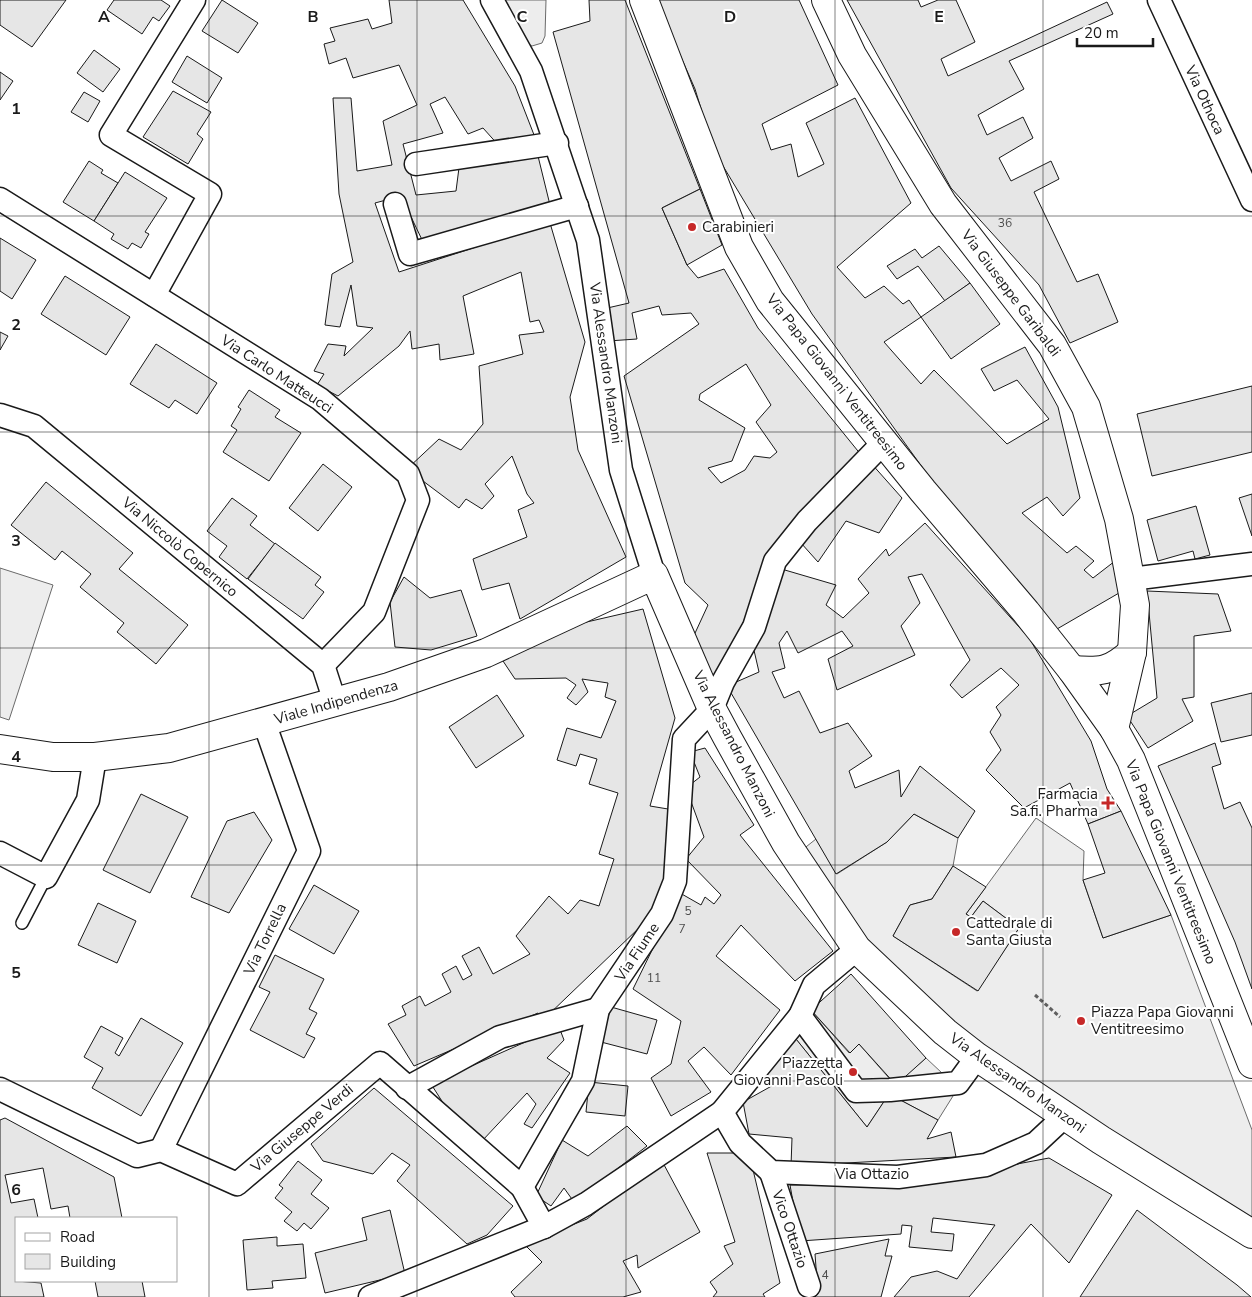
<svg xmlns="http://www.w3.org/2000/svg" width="1252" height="1297" font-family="'Nunito Sans',sans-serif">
<rect width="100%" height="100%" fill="#fff"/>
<g fill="#ededed" stroke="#6a6a6a">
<path d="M500 0H546L545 36 542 43 532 46 524 42Z"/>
<path d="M0 568 53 585 9 720 0 717Z"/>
<path d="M914 814 958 838 953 866 932 899 910 905 893 936 977 991 1019 928 983 901 971 917 966 914 1036 818 1084 851 1083 880 1103 938 1171 915 1252 1130V1222L989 1051 903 984 852 929 797 854 816 839 837 874 887 842Z"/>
<path d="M811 1010 849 1053 859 1044 895 1085 926 1058 958 1088 938 1120 889 1094 867 1127 796 1039Z"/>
</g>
<g fill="#e6e6e6" stroke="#1a1a1a" fill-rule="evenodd">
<path d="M0 0H66L32 47 0 25Z"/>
<path d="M114 0H161L170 6 159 21 153 17 142 34 107 10Z"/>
<path d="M222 0 258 23 238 53 202 31Z"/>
<path d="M389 0H463L515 86 536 140 501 148 483 128 468 134 445 97 430 104 443 133 403 144 416 195 456 191 460 160 537 152 550 205 425 246 401 196 375 203 399 272 550 223 585 342 570 397 578 450 626 557 520 619 509 583 482 590 473 559 527 537 518 510 534 503 527 494 512 456 485 484 494 496 482 509 466 499 459 508 407 469 439 439 461 450 483 424 479 366 523 354 519 335 544 332 539 320 530 322 521 272 463 296 474 354 440 360 439 344 412 349 410 331 399 346 338 396 317 385 324 374 314 371 328 344 346 346 344 356 373 328 357 326 351 285 340 327 325 325 332 274 353 262 339 194 333 98H351L357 171 392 165 383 121 417 105 399 65 353 78 346 58 329 64 324 44 335 41 330 28 368 19 372 29 392 23Z"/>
<path d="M589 0H625L700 189 662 208 687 265 698 278 724 269 758 328 862 456 781 540 717 679 704 681 690 644 708 605 685 583 624 376 699 324 691 313 662 315 659 306 632 313 637 339 608 341 603 309 629 303 553 32 590 21ZM746 364 771 405 756 422 777 452 770 458 754 456 745 470 721 483 708 468 732 461 745 428 699 400 700 394Z"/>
<path d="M656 0H799L838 85 762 124 771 150 791 144 798 177 824 164 806 123 855 98 911 203 837 267 865 298 884 286 903 304 909 300 921 317 884 342 921 384 934 370 1007 444 1049 419 1017 380 994 391 981 369 1025 347 1058 407 1080 498 1063 516 1047 497 1022 513 1067 553 1076 546 1094 561 1084 570 1093 578 1115 561 1119 593 1057 629 958 517 812 314 714 151 695 89Z"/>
<path d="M847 0H918L921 7 938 0H956L975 42 941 59 948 76 1107 2 1113 14 1009 61 1024 89 978 115 987 135 1023 117 1033 138 999 158 1011 181 1051 161 1059 179 1034 192 1077 282 1098 274 1118 322 1070 343 1039 285 951 188Z"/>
<path d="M94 50 120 69 103 92 77 73Z"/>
<path d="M187 56 222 78 207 103 172 82Z"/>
<path d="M0 72 13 81 0 100Z"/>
<path d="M173 91 211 112 197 134 203 139 188 164 143 137Z"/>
<path d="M84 92 100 101 88 122 71 112Z"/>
<path d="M89 161 103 170 101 173 118 183 94 221 63 202Z"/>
<path d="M125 172 167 198 145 232 149 234 141 248 132 243 128 249 111 239 114 234 94 221Z"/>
<path d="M700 189 722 245 687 265 662 208Z"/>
<path d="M0 238 36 260 12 299 0 291Z"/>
<path d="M939 246 970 283 945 301 918 266 897 279 887 266 915 249 922 258Z"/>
<path d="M65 276 130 317 106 355 41 314Z"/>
<path d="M970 283 1000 324 951 359 921 317Z"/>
<path d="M0 332 8 336 0 350Z"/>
<path d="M156 344 217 383 197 414 175 400 169 408 130 384Z"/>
<path d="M1252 386V452L1152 476 1137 414Z"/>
<path d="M249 390 280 410 275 417 301 433 269 481 223 452 237 430 231 426 241 409 238 407Z"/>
<path d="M870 462 902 498 879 533 846 521 818 562 801 543Z"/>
<path d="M323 464 352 487 318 531 289 508Z"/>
<path d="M46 482 133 553 119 569 188 625 156 664 117 632 124 623 80 587 91 574 62 551 55 560 11 525Z"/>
<path d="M1252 494V536L1239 498Z"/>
<path d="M232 498 257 516 250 525 275 544 247 579 219 557 227 546 207 531Z"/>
<path d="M1196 506 1210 555 1195 559 1193 551 1158 561 1147 520Z"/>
<path d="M925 523 1029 638 1091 741 1107 789 1121 811 1088 824 1070 783 1024 808 986 770 1001 750 990 732 1001 715 996 707 1019 685 1001 668 962 698 950 685 970 660 922 574 908 577 920 603 901 626 915 655 837 690 828 659 853 646 842 631 798 653 787 631 779 643 785 668 772 672 784 698 799 691 820 733 848 723 872 756 849 771 855 788 899 770 901 797 920 766 975 811 958 838 914 814 887 842 836 874 727 686 759 672 753 646 778 568 836 585 826 605 843 618 869 593 858 579 886 549 889 556Z"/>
<path d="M275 543 321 577 315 585 324 592 303 619 248 579Z"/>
<path d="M404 577 430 598 461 590 477 636 431 650 395 647 390 602Z"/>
<path d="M1147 591 1218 594 1231 631 1194 636V697L1182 699 1193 721 1148 748 1127 716 1157 698Z"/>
<path d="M643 609 675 718 650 806 668 809 664 904 544 1019 538 1013 414 1066 388 1024 406 1015 402 1006 420 996 425 1006 451 992 442 974 456 966 463 980 472 975 462 956 479 947 493 974 530 954 516 936 549 896 568 914 580 900 599 906 614 859 599 854 618 793 589 784 597 759 580 754 576 766 557 760 567 728 601 738 616 701 605 697 608 683 582 679 588 692 576 705 567 698 576 685 566 678 515 679 503 661 552 630Z"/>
<path d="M1252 693V735L1221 742 1211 703Z"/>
<path d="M497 695 524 736 476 768 449 727Z"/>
<path d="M1215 743 1221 764 1212 767 1224 809 1240 802 1252 828V989L1235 942 1158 766Z"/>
<path d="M705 748 754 825 740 835 833 951 795 981 741 925 716 956 780 1010 731 1075 704 1047 688 1061 711 1092 671 1116 651 1078 671 1064 681 1021 633 989 680 893 701 905 705 897 714 904 721 895 686 859 704 837 686 788 700 777 690 752Z"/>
<path d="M141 794 188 817 150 893 103 870Z"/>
<path d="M1121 811 1171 915 1103 938 1083 880 1105 873 1088 824Z"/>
<path d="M254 812 272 840 229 913 191 897 227 821Z"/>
<path d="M953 866 986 887 966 914 971 917 983 901 1019 928 978 991 893 936 910 905 932 899Z"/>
<path d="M314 885 359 911 334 954 289 929Z"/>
<path d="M98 903 136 921 117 963 78 945Z"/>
<path d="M275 955 324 979 309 1009 317 1013 306 1034 315 1038 304 1058 250 1030 270 992 259 987Z"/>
<path d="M851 974 926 1058 896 1085 859 1044 850 1053 811 1010Z"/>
<path d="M611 1007 657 1020 647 1054 601 1042Z"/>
<path d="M141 1018 183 1043 141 1116 92 1088 103 1068 84 1057 101 1026 123 1038 115 1053 119 1056Z"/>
<path d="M559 1027 564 1040 547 1058 570 1073 532 1128 524 1124 536 1104 527 1093 482 1141 447 1109 431 1084Z"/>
<path d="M796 1039 867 1127 889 1094 938 1120 927 1139 951 1132 956 1157 791 1166 792 1138 749 1134 743 1102 777 1083 763 1075Z"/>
<path d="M589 1082 628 1086 625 1116 586 1112Z"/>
<path d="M374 1088 513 1206 487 1235 467 1244 397 1181 410 1165 392 1153 373 1174 323 1161 311 1144Z"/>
<path d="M5 1118 114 1177 122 1218H70L68 1206 51 1209 43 1168 5 1175 11 1203 34 1199 38 1218H16V1281L41 1283 44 1297H0V1120Z"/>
<path d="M627 1126 647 1146 574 1202 564 1188 551 1206 536 1196 562 1140 588 1156Z"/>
<path d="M707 1153H749L780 1283 763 1294 765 1297H713L717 1292 710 1282 733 1264 724 1246 735 1242Z"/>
<path d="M1049 1158 1112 1195 1069 1263 1031 1224 969 1297H894L911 1277 937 1271 957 1279 995 1225 933 1218 931 1232 954 1234 952 1251 909 1247 912 1226 902 1225 901 1234 800 1241 790 1185 911 1184Z"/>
<path d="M298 1161 322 1180 311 1194 329 1208 311 1229 304 1223 297 1231 284 1221 292 1212 275 1198 283 1188 279 1185Z"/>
<path d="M662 1161 700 1232 638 1268 637 1255 623 1261 641 1292 623 1297H515L511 1292 542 1262 524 1244 587 1219Z"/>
<path d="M390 1210 405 1274 325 1293 315 1253 367 1240 362 1218Z"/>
<path d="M1137 1210 1237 1285 1251 1297H1080Z"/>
<path d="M277 1237V1246L303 1244 306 1278 272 1281 273 1288 247 1290 243 1240Z"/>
<path d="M889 1239 885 1256H892L881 1297H815L818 1294 815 1254Z"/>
<path d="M95 1281H142L145 1297H98Z"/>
</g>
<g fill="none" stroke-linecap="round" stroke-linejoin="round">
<defs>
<path id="lane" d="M22 923 46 877"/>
<g id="street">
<path d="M492 0 531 71 588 240 621 470 654 575"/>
<path d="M1159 0 1252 200"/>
<path d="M416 164 557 143"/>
<path d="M0 199 320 399 408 474 418 500 374 612 323 665"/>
<path d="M395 204 410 254 577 206"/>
<path d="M154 295 210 194 111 135 194 0"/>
<path d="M0 415 34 426 323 665 335 702"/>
<path d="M1131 579 1252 564"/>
<path d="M0 853 46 877 88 800 95 757"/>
<path d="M800 1016 856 1091 890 1090 958 1083 977 1057"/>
<path d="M407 1088 500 1037 598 1009"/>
<path d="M0 1089 137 1156 161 1150 237 1184 380 1063 522 1187 544 1227"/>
<path d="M722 1112 740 1143 771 1172 898 1177 986 1165 1036 1143 1066 1115"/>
<path d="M161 1150 309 851 264 722"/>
<path d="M771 1172 809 1286"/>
<path d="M522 1187 583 1081 598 1009 662 914 675 881 684 739 712 709 723 682 754 627 775 561 807 521 884 442"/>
<path d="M370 1297 544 1227 586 1204 722 1112 800 1016 814 985 857 949"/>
</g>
<g id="secondary">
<path d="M644 0 739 247 770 301 923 491 1026 612 1072 670 1114 729 1131 760 1252 1064"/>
<path d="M826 0 852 55 943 204 1052 345 1086 407 1119 519 1135 605 1132 652 1114 729"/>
<path d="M1072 670C1101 672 1110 672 1132 652"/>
<path d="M0 749 53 757H95L169 748 389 687 486 653 654 575 712 709 727 737 786 843 857 949 945 1032 977 1057 1101 1140 1252 1234"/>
</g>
</defs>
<use href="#lane" stroke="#1a1a1a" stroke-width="14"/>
<use href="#street" stroke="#1a1a1a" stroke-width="25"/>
<use href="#secondary" stroke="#1a1a1a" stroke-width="30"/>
<path stroke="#5f5f5f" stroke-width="3" stroke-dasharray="4 2.5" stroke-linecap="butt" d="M1035 995 1060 1017"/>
<use href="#lane" stroke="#fff" stroke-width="11"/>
<use href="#street" stroke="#fff" stroke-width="22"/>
<use href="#secondary" stroke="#fff" stroke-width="28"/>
</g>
<path fill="none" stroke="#1a1a1a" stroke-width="1" stroke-opacity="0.55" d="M209 0V1297M417 0V1297M626 0V1297M835 0V1297M1043 0V1297M0 216H1252M0 432H1252M0 648H1252M0 865H1252M0 1081H1252"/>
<g fill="#c62828" stroke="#fff" stroke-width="2">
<circle cx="692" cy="227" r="5"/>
<path d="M1105.5 795.5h5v5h5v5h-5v5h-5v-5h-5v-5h5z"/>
<circle cx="956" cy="932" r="5"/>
<circle cx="1081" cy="1021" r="5"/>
<circle cx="853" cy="1072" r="5"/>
</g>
<g text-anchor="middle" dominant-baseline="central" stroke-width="4" stroke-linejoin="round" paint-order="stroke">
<g font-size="12" fill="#4d4d4d">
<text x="1005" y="223">36</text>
<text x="688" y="911">5</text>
<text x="682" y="929">7</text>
<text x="654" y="978">11</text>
<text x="825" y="1275">4</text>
</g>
<g font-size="15" fill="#1a1a1a" stroke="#fff">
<text transform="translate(1205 100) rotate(65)">Via Othoca</text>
<text transform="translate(1011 293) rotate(53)">Via Giuseppe Garibaldi</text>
<text transform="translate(606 363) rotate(82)">Via Alessandro Manzoni</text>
<text transform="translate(277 374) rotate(33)">Via Carlo Matteucci</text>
<text transform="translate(837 382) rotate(52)">Via Papa Giovanni Ventitreesimo</text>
<text transform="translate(180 547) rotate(40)">Via Niccolò Copernico</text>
<text transform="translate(336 702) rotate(-16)">Viale Indipendenza</text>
<text transform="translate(734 744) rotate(63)">Via Alessandro Manzoni</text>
<text transform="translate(1171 862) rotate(68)">Via Papa Giovanni Ventitreesimo</text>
<text transform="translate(265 939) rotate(-64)">Via Torrella</text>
<text transform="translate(637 952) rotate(-56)">Via Fiume</text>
<text transform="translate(1018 1083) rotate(35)">Via Alessandro Manzoni</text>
<text transform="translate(302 1128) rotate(-40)">Via Giuseppe Verdi</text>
<text x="872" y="1174">Via Ottazio</text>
<text transform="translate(790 1229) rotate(71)">Vico Ottazio</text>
</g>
<g font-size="15" fill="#1a1a1a" stroke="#fff" text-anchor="start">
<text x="702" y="227">Carabinieri</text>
<text x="1098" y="794" text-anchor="end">Farmacia<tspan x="1098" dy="17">Sa.fi. Pharma</tspan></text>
<text x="966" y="923">Cattedrale di<tspan x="966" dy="17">Santa Giusta</tspan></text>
<text x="1091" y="1012">Piazza Papa Giovanni<tspan x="1091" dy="17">Ventitreesimo</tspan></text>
<text x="843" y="1063" text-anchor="end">Piazzetta<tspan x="843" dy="17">Giovanni Pascoli</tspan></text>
</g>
</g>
<g font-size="16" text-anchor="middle" font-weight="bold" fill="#1a1a1a" stroke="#fff" stroke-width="4" stroke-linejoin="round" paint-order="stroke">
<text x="104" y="22">A</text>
<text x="313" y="22">B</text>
<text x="522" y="22">C</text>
<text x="730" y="22">D</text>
<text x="939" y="22">E</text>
<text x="16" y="114">1</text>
<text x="16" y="330">2</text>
<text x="16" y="546">3</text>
<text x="16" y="762">4</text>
<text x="16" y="978">5</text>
<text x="16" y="1195">6</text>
</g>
<rect x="15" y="1217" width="162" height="65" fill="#ffffff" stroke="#a3a3a3"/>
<rect x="25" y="1233" width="25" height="8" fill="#ffffff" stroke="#a3a3a3"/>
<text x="60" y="1242" font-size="15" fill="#1a1a1a">Road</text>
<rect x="25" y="1254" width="25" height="15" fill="#e6e6e6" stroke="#a3a3a3"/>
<text x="60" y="1267" font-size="15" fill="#1a1a1a">Building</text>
<path d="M1077 38v8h76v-8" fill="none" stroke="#1a1a1a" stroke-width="2.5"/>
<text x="1084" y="38" font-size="15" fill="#1a1a1a" stroke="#ffffff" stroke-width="4" paint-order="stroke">20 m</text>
</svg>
